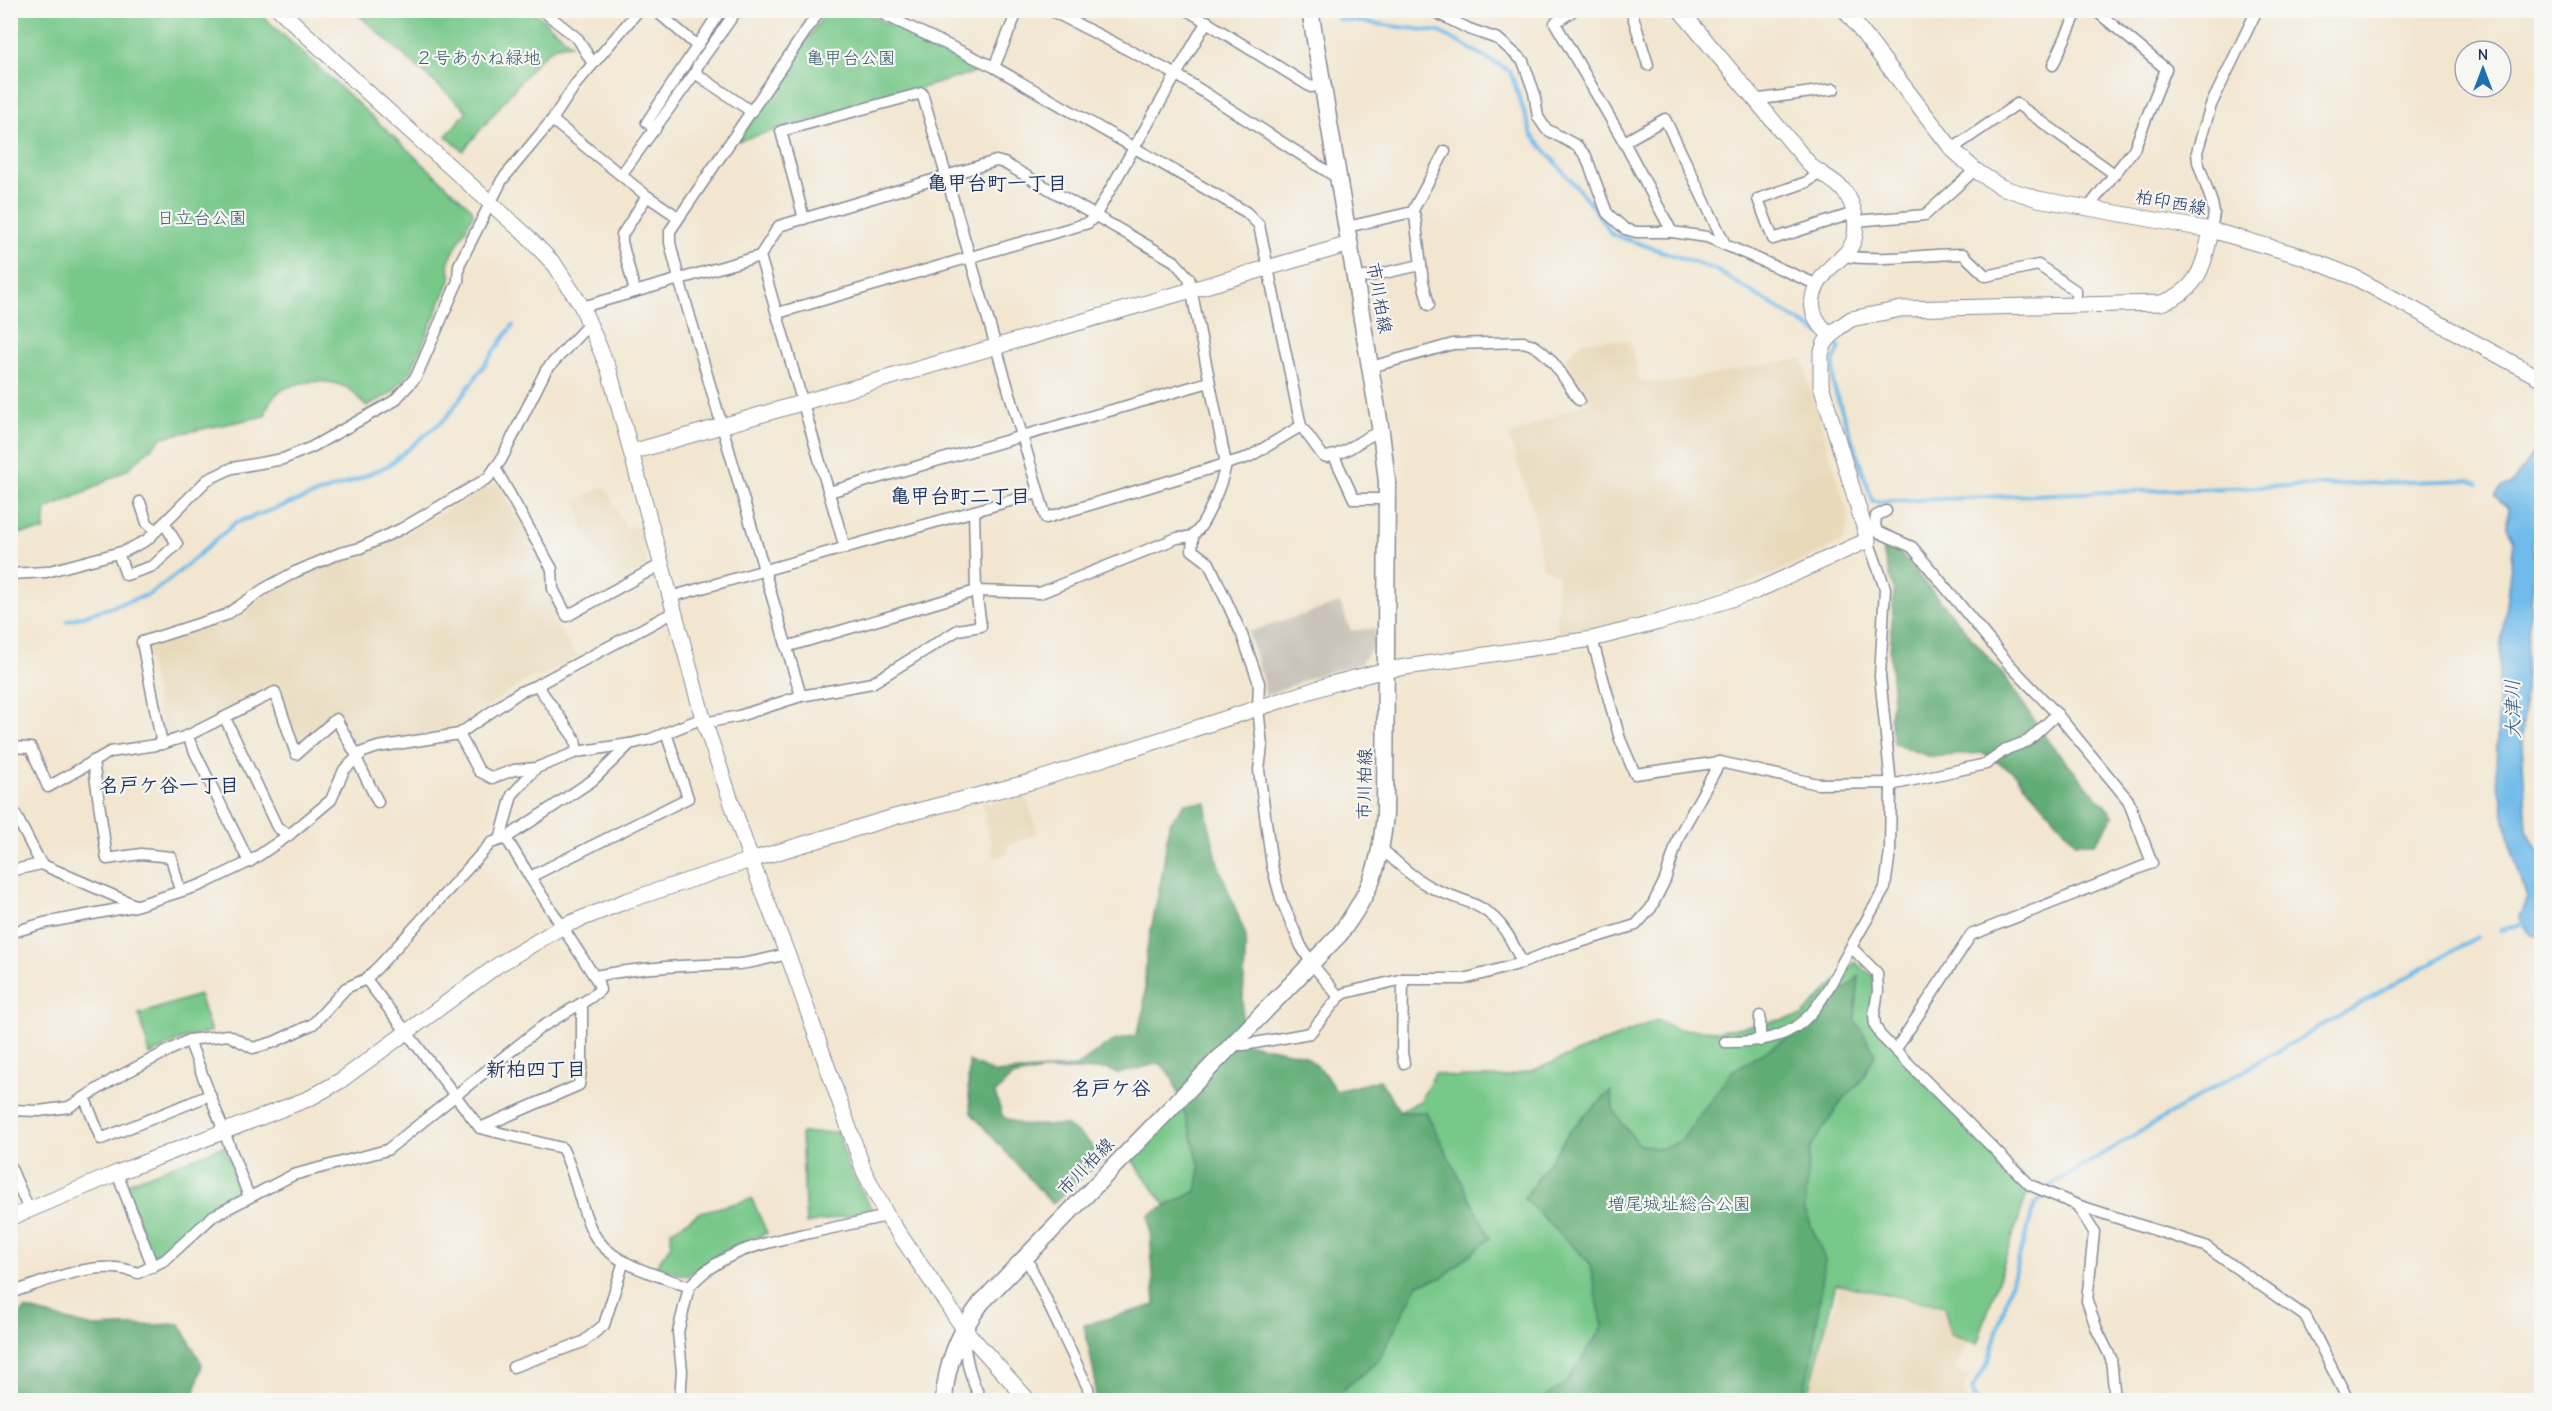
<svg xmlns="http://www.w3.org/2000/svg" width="2552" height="1411" font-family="'Comic Neue','Klee One',sans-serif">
<rect width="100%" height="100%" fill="#f6f6f2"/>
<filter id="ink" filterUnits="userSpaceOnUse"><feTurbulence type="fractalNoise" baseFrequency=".0167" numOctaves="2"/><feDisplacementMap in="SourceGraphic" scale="12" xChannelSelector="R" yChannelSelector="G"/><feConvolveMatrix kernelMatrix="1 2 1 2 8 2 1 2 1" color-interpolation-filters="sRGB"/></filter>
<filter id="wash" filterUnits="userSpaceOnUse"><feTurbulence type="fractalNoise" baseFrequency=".008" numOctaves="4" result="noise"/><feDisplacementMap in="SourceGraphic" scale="24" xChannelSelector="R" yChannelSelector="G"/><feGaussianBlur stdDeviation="1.35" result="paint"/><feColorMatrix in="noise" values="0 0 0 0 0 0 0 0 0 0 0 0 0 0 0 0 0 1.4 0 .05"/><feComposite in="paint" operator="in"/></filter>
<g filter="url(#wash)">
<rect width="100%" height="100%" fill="#f2e6d0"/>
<g fill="#e8d9ba">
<path d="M1606 339 1630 342 1640 380 1667 383 1803 358 1810 389 1850 520 1843 542 1755 582 1695 603 1647 617 1557 635V575L1542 567 1533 510 1509 436 1588 401 1562 362 1582 342Z"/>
<path d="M498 481 547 570 563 615 554 620 577 657 538 678 535 674 456 729 359 744 352 741 337 714 303 742 296 740 276 688 169 738 163 735 147 651 150 645 227 620 246 610 266 594 297 577 343 558 362 555 383 542 393 540Z"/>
<path d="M605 486 626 529 639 525 649 567 616 584 582 527 579 508 575 501Z"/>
<path d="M1025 793 1037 833 1008 846V854L994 857 982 804Z"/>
<path d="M1839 1286 1951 1309 1971 1335 1955 1369 1969 1377 1964 1390 1968 1400H1789L1835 1309Z"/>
</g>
<path fill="#c9c3b8" d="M1340 603 1351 631 1375 628V645L1360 664 1317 675 1265 696 1264 682 1248 632Z"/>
<g fill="#77c889" stroke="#497c74" stroke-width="1.5">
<path d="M11 10 257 11 472 209 473 214 448 263 451 278 411 371 389 395 366 406C360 401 355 393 349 389 329 376 282 380 270 402 267 406 266 412 265 416L163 437 128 469 84 493 46 509 44 531 11 534Z"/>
<path d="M354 11H533L571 44 556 46 539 59 463 151 446 136 467 111Z"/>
<path d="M831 11H860L982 67 983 70 738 141 821 19Z"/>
<path d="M1855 962 1878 980 1875 1025 2030 1185 1977 1344 1951 1334 1944 1306 1836 1284 1807 1400H1224L1261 1334 1127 1153 1238 1048 1364 1131 1420 1101 1435 1073 1455 1077H1504L1534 1070 1657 1020 1676 1029 1719 1031 1802 1016Z"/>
<path d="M199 995 211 1032C188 1035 170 1044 150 1055L139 1014Z"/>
<path d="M838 1132 847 1165 873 1211 806 1224 801 1133Z"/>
<path d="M224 1146 241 1191 240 1197 161 1257 157 1259 152 1257 125 1184Z"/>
<path d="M752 1199 767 1233 727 1249 686 1276 655 1267 671 1245V1231L701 1212Z"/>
</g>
<g fill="#61ac75" stroke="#3e6e6a" stroke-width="1.5">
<path d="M1892 544 2005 677 2051 745 2114 816 2095 843H2076L2014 772 1982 753 1931 757 1894 744 1890 718 1893 690 1890 653 1894 590 1882 548Z"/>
<path d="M1185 803H1207V816L1218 864 1246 936 1242 1020 1245 1043 1304 1055 1322 1070 1336 1091 1380 1080 1400 1112H1426L1490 1238 1442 1278 1418 1284 1379 1360 1331 1400H1095V1378L1084 1325 1155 1305 1149 1215 1196 1191 1200 1168 1190 1130 1172 1077 1160 1063 1118 1074 1108 1069 1042 1071 1011 1077 995 1094 1003 1117 1022 1125H1065L1083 1137 1104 1158 1052 1204 971 1113 968 1086 969 1061 994 1073 1075 1067 1111 1042 1136 1035 1144 1012 1146 955 1162 875 1169 824Z"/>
<path d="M1859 976 1855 1019 1875 1054 1861 1081 1841 1102 1810 1148 1805 1210 1825 1260 1813 1352 1802 1400H1541L1566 1383 1603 1326 1589 1262 1524 1199 1571 1129 1611 1091 1614 1112 1638 1144 1660 1149 1681 1141 1732 1071 1808 1026Z"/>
<path d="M25 1309 93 1327 180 1324 202 1364 193 1400H11V1327Z"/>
</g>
<path fill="#70bbea" stroke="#4675a4" stroke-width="1.5" d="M2541 442V527L2532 544 2535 562 2527 647 2522 745 2527 830 2541 857V941L2540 937 2530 934 2519 917 2527 898 2509 841 2496 774 2500 652 2514 541 2507 526 2508 508 2495 496 2502 487 2511 485Z"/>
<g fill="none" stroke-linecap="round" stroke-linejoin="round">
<g stroke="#70bbea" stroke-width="4">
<path d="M1338 19 1440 32 1510 71 1532 135 1592 205 1611 234 1714 269 1820 334"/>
<path d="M1831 342 1840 347 1834 361 1833 384 1873 502 2080 493 2469 480 2478 484"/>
<path d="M67 621 148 595 172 578 235 523 356 480 389 465 447 417 513 325"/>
<path d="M2501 930 2526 923"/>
<path d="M1976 1400 1972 1390 1988 1362 2034 1207 2053 1184 2218 1085 2477 937"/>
</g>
</g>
</g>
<g filter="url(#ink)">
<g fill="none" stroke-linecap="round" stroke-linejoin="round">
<defs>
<g id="street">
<path d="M542 10 578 39 593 64"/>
<path d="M655 10 696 45"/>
<path d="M874 10 994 67 1246 212 1259 225 1301 426 1323 456 1327 457C1350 453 1362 436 1381 432"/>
<path d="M1050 10 1177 75 1339 179"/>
<path d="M1187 10 1311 87 1322 85"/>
<path d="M1431 10 1469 29 1498 39 1523 61 1534 92 1538 117 1546 129 1577 146 1586 156 1607 213 1625 229 1636 232H1672L1707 237 1818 285"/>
<path d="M1574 10 1555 23 1624 142 1672 232"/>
<path d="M1631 10 1648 65"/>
<path d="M2053 65 2078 10"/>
<path d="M994 67 1018 10"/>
<path d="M695 73 752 112"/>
<path d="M1753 100 1834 89"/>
<path d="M552 120 647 196 678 217"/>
<path d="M655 130 647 122 721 10"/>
<path d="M1624 142 1665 119 1724 242"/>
<path d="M1952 149 2017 104 2113 173"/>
<path d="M1820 173 1807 182 1758 199 1773 239 1854 213"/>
<path d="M621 175 695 73 698 65 737 10"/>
<path d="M2088 208 2134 149 2166 69 2095 10"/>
<path d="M1411 214 1445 151"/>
<path d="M804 219 781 131 922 93 1046 518 1249 457 1301 426"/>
<path d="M1855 221 1925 215 1975 170"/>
<path d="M1347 227 1408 213 1415 216 1423 282 1429 305"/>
<path d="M2211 230 2214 213 2212 203 2198 162 2197 152 2211 105 2257 10"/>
<path d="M1843 256C1885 262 1922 254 1963 254L1986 276 2038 265 2076 291V304"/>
<path d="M1356 279 1421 265"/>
<path d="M635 292 622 242V235L647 196"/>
<path d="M582 307 760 256"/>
<path d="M778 313 1088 223 1095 216 1207 21"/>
<path d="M1371 367 1453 344 1523 342C1548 346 1565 381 1579 400"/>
<path d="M1334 456 1354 499H1388"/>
<path d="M495 468 552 569 553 589 567 616 662 564"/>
<path d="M829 492 1209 382"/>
<path d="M140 502 147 523 156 531"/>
<path d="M1886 511 1876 516 1875 526 1878 532 1912 547 2008 663 2057 714 2128 800 2152 863 1971 935 1896 1049"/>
<path d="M1193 535 1192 550 1209 563 1242 635 1259 683 1258 707 1262 746 1259 770 1272 866 1281 899 1301 946 1312 964 1339 997"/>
<path d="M1868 540 1885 588 1880 676 1891 785 1890 851 1885 888 1851 947 1877 973 1878 991 1874 1015 1875 1025 1880 1035 2030 1185 2077 1205 2205 1246 2306 1317 2348 1400"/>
<path d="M118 553 126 575 153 566 177 544 164 523"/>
<path d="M10 574 46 572 125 551 147 540 207 480 232 468 283 459 312 447 394 401 416 377 458 281 459 265 502 180 552 120 575 85 639 10"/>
<path d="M670 597 1038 493"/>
<path d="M1592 639 1620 739 1635 774 1720 762 1818 784 1891 783"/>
<path d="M786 647 976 591 1040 593 1177 538C1181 538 1187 537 1191 536 1205 530 1223 479 1226 464L1189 278 1174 261 1004 163 996 161 779 226 760 256 845 548"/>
<path d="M537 685 575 739 577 752"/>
<path d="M801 696 679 279 670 243V231L820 10"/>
<path d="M225 718 277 827 289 835"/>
<path d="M705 723 739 716 801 696 872 683 958 630 981 626 976 591 974 511"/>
<path d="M459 734 479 771 492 778 514 770 536 768 577 752 629 744"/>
<path d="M187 736 249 862"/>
<path d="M162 744 142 642 226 615 264 589 295 572 340 553 360 548 401 529 488 478 501 460 546 370 590 323"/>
<path d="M10 747 31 748 48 787 110 752 162 744 187 736 275 692 296 754 336 719 357 756"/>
<path d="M356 758 378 802"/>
<path d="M93 761 107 859 141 854 171 857 180 891"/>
<path d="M1891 785 1986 764 2007 749 2028 741 2057 714"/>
<path d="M10 804 41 864"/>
<path d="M506 838 530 877"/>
<path d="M500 840 512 795 536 768"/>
<path d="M1381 848C1395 861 1408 874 1425 884 1442 895 1464 898 1481 908 1503 921 1512 941 1522 963"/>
<path d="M10 871 41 864 135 905"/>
<path d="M10 933 44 923 135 906 201 885 249 862 289 835 331 800 344 770 363 752 378 747 459 734 520 692 537 685 674 612"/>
<path d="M595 976C642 967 689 965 738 964 754 963 772 957 788 954"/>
<path d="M366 979 480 1128 562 1148C576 1174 579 1205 592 1231 609 1265 657 1274 689 1287 719 1252 763 1243 805 1234 833 1228 860 1222 887 1216"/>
<path d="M1403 979 1402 1053 1404 1063"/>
<path d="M1760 1016V1041"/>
<path d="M189 1040 249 1197"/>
<path d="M1725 1042C1807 1043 1815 1012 1851 947"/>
<path d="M1231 1045H1244L1310 1033 1339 997 1345 993 1403 979H1464L1522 963 1554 950 1636 925 1651 908 1665 880 1679 836 1720 762"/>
<path d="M85 1099 101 1139 210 1095"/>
<path d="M10 1110 39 1111 69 1107 114 1079 189 1040 228 1035 253 1048 274 1042 313 1024 346 988 366 979 380 965 491 843 506 838 593 780 630 744 651 739 703 718"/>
<path d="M480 1128 579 1085 582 1062V1003"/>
<path d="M10 1166 29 1210"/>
<path d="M117 1173 153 1267"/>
<path d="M2077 1205 2094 1232 2087 1301 2097 1330 2111 1358 2115 1400"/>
<path d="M1026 1257 1088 1388 1090 1400"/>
<path d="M10 1293C48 1281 98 1257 138 1273L165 1260 213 1216 293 1175 387 1150 540 1028 590 998 600 990 598 982 530 877 688 798 666 733"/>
<path d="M964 1336C965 1359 971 1380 981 1400"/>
<path d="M513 1367 583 1342 604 1325 624 1261"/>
<path d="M680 1400 682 1371 678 1332 689 1287"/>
</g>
<g id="secondary">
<path d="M280 10 377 101 525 234 555 265 582 307 609 370 703 718 751 860 793 969 864 1171 887 1216 964 1329 1028 1400"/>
<path d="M1680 10 1811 166C1822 175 1836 181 1844 191 1856 206 1860 232 1850 248 1845 256 1836 261 1830 268 1808 291 1805 315 1831 335"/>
<path d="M1845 10 1952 149 1975 170 2001 187 2038 199 2211 230 2301 256 2354 277 2542 379"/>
<path d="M632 452 1350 244"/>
<path d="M10 1218 117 1173 310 1098 340 1081 498 965 563 926 626 901 751 860 894 817 1034 781 1335 683 1386 670 1592 639 1659 622 1756 591 1868 540 1821 385V354L1825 343 1837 329 1851 319 1901 309 2161 303C2199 291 2204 265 2211 230"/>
</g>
<path id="primary" d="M944 1400C946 1364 959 1332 981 1303L1339 935C1371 892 1380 867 1385 814L1387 481 1381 432 1310 10"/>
</defs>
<use href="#street" stroke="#868a97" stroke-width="13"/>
<use href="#secondary" stroke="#868a97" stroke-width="17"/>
<use href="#primary" stroke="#868a97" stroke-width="19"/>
<use href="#street" stroke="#fff" stroke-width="10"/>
<use href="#secondary" stroke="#fff" stroke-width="15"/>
<use href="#primary" stroke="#fff" stroke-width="16"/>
</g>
</g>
<g text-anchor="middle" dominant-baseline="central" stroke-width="4.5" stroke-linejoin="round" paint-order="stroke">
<g font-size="18" fill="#375d6b" stroke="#f6f6f2">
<text x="478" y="58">２号あかね緑地</text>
<text x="851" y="58">亀甲台公園</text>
<text x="202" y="218">日立台公園</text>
<text x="1679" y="1204">増尾城址総合公園</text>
</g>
<g font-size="18" fill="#1b2f5e" stroke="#f6f6f2">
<text transform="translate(2171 203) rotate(10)">柏印西線</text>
<text transform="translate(1379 298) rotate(80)">市川柏線</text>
<text transform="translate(1365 784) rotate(-89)">市川柏線</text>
<text transform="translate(1086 1167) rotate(-46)">市川柏線</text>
</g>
<g font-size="20" font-weight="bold" fill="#1b2f5e" stroke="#f6f6f2">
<text x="997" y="183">亀甲台町一丁目</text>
<text x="960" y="496">亀甲台町二丁目</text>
<text x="169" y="785">名戸ケ谷一丁目</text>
<text x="536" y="1069">新柏四丁目</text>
<text x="1111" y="1088">名戸ケ谷</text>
</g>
<g font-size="20" font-style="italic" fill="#355988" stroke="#f6f6f2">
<text transform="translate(2513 709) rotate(-91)">大津川</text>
</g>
</g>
<rect width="2552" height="1411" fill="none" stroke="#f6f6f2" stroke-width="36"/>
<g transform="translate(2483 69)"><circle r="28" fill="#f6f6f2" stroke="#9ea6b7" stroke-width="1.5"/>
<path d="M0-4.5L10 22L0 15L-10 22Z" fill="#1f6fb2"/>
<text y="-9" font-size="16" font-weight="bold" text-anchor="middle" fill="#1b2f5e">N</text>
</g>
</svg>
